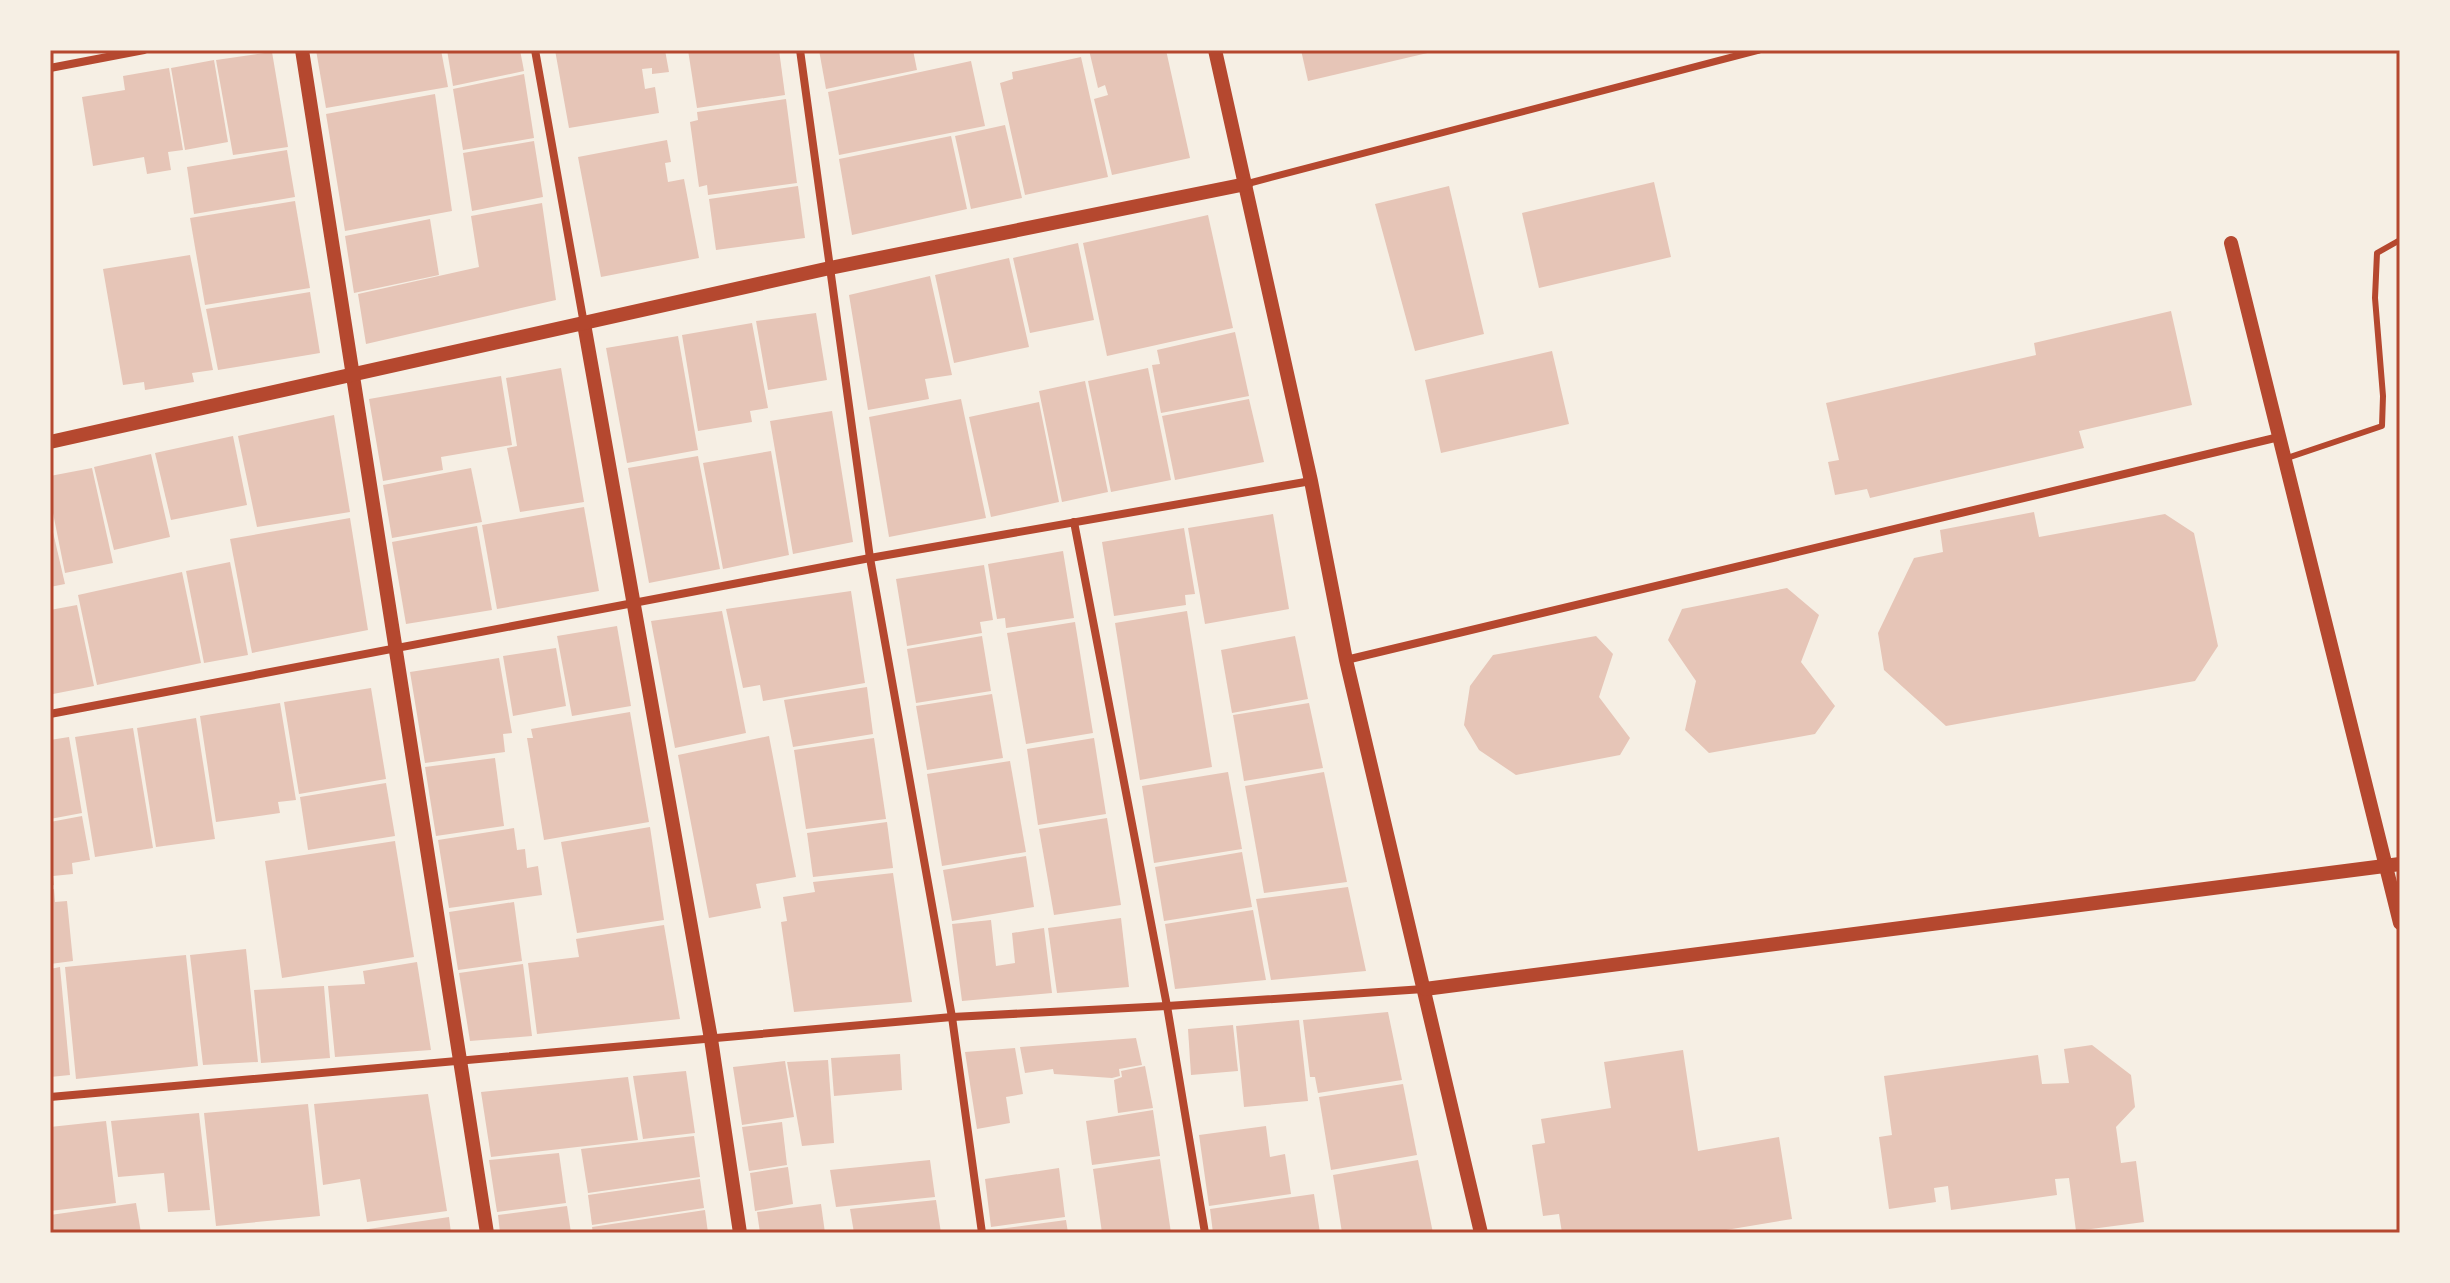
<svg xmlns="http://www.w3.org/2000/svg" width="2450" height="1283" font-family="'PT Sans Narrow',sans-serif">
<rect width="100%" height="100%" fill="#f6efe4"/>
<g fill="#e6c5b7">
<path d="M316 50H441L448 87 326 108Z"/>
<path d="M447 50H520L524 71 453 86Z"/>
<path d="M555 50H665L669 72 652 74V68L642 69 645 89 655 87 659 113 569 128Z"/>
<path d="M688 50H779L785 95 697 108Z"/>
<path d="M819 50H913L917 70 826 89Z"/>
<path d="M1089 50H1166L1190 158 1112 175 1094 99 1108 95 1105 85 1098 88Z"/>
<path d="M1301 50H1436V51L1308 81Z"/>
<path d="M272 52 288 147 233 155 216 60Z"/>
<path d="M1081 57 1108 177 1025 195 1000 83 1013 79 1012 72Z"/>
<path d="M214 60 228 142 185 150 171 68Z"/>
<path d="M971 61 985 126 839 155 828 92Z"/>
<path d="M169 68 183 150 168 152 171 170 147 174 144 157 93 166 82 97 125 90 123 76Z"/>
<path d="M524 74 534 138 463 150 453 89Z"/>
<path d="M435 94 452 211 345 231 326 114Z"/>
<path d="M786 99 797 183 708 195 707 185 699 187 690 122 698 120 697 112Z"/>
<path d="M1005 125 1022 198 971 209 955 136Z"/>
<path d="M951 136 967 209 852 235 839 159Z"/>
<path d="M667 140 671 162 665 163 668 182 684 179 699 258 601 277 578 157Z"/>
<path d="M534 141 543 197 472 211 463 153Z"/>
<path d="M287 150 295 197 194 214 187 167Z"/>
<path d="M1654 182 1671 257 1539 288 1522 213Z"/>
<path d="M798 186 805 238 716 250 709 199Z"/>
<path d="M1449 186 1484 334 1415 351 1375 204Z"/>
<path d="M295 201 310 288 205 305 190 218Z"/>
<path d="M542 203 556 300 366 344 358 294 479 267 471 216Z"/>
<path d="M1208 215 1233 328 1107 356 1083 243Z"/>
<path d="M430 219 439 275 354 293 345 236Z"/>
<path d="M1078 243 1094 320 1030 333 1013 258Z"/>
<path d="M190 255 213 370 192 373 194 382 145 390 144 382 123 385 103 269Z"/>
<path d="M1009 258 1029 347 954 363 935 275Z"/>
<path d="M930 276 952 375 925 379 929 399 868 410 849 295Z"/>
<path d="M310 292 320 353 218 370 206 309Z"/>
<path d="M2171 311 2192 405 2079 431 2084 448 1870 498 1867 489 1835 495 1828 462 1839 460 1826 403 2036 355 2034 343Z"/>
<path d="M816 313 827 380 768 390 756 321Z"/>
<path d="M752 323 768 408 750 411 752 422 698 431 682 335Z"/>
<path d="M1235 332 1249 396 1161 413 1152 365 1160 364 1157 350Z"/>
<path d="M678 336 698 450 627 463 606 348Z"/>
<path d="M1552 351 1569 424 1441 453 1425 380Z"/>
<path d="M561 368 584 502 520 512 507 448 517 446 506 378Z"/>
<path d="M1148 368 1171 480 1111 492 1088 381Z"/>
<path d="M501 376 512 445 441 457 443 470 383 481 369 399Z"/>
<path d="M1085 381 1108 492 1062 502 1039 391Z"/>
<path d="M961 399 986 518 889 537 869 417Z"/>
<path d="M1249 399 1264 462 1175 480 1162 416Z"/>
<path d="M1039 402 1059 502 991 517 969 417Z"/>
<path d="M832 411 853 542 793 554 770 421Z"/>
<path d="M334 415 350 512 257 527 238 436Z"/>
<path d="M233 436 247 505 171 520 155 453Z"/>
<path d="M771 451 789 555 723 569 703 463Z"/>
<path d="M151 454 170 537 114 550 94 467Z"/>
<path d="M698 456 720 569 649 583 628 468Z"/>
<path d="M92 468 113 563 65 573 50 498V476Z"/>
<path d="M471 468 482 522 392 538 383 485Z"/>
<path d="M584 507 599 591 497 609 482 525Z"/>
<path d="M2034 512 2039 537 2165 514 2194 533 2218 646 2195 681 1946 726 1884 670 1878 633 1914 558 1943 552 1940 530Z"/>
<path d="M1273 514 1289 609 1205 624 1188 528Z"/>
<path d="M350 518 368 630 252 653 230 539Z"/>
<path d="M50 519 65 584 50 587Z"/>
<path d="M477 526 492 610 406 624 392 542Z"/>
<path d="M1184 528 1195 594 1185 595 1186 605 1114 616 1102 542Z"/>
<path d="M1063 551 1074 618 1006 628 1005 618 997 619 988 564Z"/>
<path d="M230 562 248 655 204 663 186 571Z"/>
<path d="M984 565 993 620 980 622 982 633 907 646 896 579Z"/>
<path d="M182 572 201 663 97 685 78 595Z"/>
<path d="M1787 588 1819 615 1801 662 1835 706 1815 734 1709 753 1685 730 1696 681 1668 640 1682 609Z"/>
<path d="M851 591 865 683 763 701 760 685 743 688 726 609Z"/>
<path d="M77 605 94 686 53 694 50 679V610Z"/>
<path d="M722 611 746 733 675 748 651 621Z"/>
<path d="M1187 611 1212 767 1140 780 1115 623Z"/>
<path d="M1075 622 1093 733 1026 744 1007 633Z"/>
<path d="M617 626 631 706 572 716 557 636Z"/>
<path d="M982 636 991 691 916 703 907 649Z"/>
<path d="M1295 636 1308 699 1232 713 1221 650Z"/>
<path d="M1596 636 1613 654 1599 697 1630 738 1620 755 1516 775 1479 750 1464 725 1470 686 1493 655Z"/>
<path d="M556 648 566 706 513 716 503 656Z"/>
<path d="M499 658 512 733 503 734 505 752 425 763 410 672Z"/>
<path d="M867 687 873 734 793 747 784 700Z"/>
<path d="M371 688 386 779 299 794 284 702Z"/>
<path d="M992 694 1003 758 927 770 916 706Z"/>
<path d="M280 703 296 800 278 802 280 813 216 822 200 716Z"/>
<path d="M1309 703 1323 768 1244 781 1233 715Z"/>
<path d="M630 712 649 822 544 840 527 738H533L531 729Z"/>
<path d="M196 718 215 839 156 847 137 728Z"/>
<path d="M133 728 153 848 95 857 75 737Z"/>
<path d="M769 736 796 877 756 884 761 908 709 918 678 755Z"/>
<path d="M69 737 82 813 50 819V740Z"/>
<path d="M874 738 886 819 806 829 794 750Z"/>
<path d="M1094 738 1106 814 1038 825 1027 749Z"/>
<path d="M495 758 504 826 436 836 425 767Z"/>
<path d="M1010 761 1026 852 942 866 927 774Z"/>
<path d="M1228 772 1242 849 1154 863 1142 786Z"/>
<path d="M1324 772 1347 882 1264 893 1245 786Z"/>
<path d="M386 783 395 836 308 850 300 797Z"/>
<path d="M82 816 90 860 72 863 73 874 53 876 54 885 50 886V822Z"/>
<path d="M1107 818 1121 905 1054 915 1039 829Z"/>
<path d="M887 822 893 868 813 877 807 833Z"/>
<path d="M650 827 664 920 577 933 561 842Z"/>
<path d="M514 828 517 850 525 849 527 868 538 866 542 895 449 908 438 840Z"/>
<path d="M395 841 414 957 282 978 265 861Z"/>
<path d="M1242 852 1252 907 1164 921 1155 867Z"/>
<path d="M1026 856 1034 907 952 921 943 870Z"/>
<path d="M893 873 912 1002 794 1012 781 922 787 921 783 897 815 892 813 882Z"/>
<path d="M1348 887 1366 971 1271 980 1256 899Z"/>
<path d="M54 889 55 902 67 901 73 961 50 964V890Z"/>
<path d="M514 902 522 961 458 970 449 912Z"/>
<path d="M1253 910 1266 980 1175 989 1165 924Z"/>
<path d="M1121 918 1129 987 1057 993 1048 928Z"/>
<path d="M991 920 996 966 1015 963 1012 933 1044 928 1052 993 962 1001 952 924Z"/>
<path d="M664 925 680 1019 537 1034 528 963 579 957 576 939Z"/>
<path d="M246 949 258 1062 203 1065 190 955Z"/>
<path d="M186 955 198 1066 76 1079 65 967Z"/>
<path d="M417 962 431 1050 335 1057 328 986 365 984 363 971Z"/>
<path d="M523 964 532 1036 470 1041 459 973Z"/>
<path d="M60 967 70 1075 50 1077V969Z"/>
<path d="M324 986 330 1058 261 1063 254 990Z"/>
<path d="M1388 1012 1402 1080 1318 1093 1315 1077H1310L1303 1020Z"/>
<path d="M1299 1020 1308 1101 1244 1107 1236 1026Z"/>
<path d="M1233 1025 1238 1071 1191 1075 1188 1029Z"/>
<path d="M1136 1038 1142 1065 1119 1069 1120 1076 1112 1078 1054 1074 1053 1069 1025 1073 1020 1047Z"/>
<path d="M2092 1045 2131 1075 2135 1107 2116 1127 2121 1163 2136 1161 2144 1222 2076 1231 2069 1178 2055 1179 2057 1195 1951 1210 1948 1186 1934 1188 1936 1202 1889 1209 1879 1137 1892 1135 1884 1076 2038 1055 2042 1084 2069 1083 2064 1049Z"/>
<path d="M1015 1048 1023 1094 1006 1097 1010 1123 977 1129 965 1052Z"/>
<path d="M1683 1050 1698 1151 1779 1137 1792 1219 1708 1233H1562L1559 1214 1543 1216 1532 1145 1545 1143 1541 1119 1611 1108 1604 1062Z"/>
<path d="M900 1054 902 1090 834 1096 831 1058Z"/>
<path d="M828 1060 834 1143 802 1146 787 1062Z"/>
<path d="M785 1061 794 1117 742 1125 733 1067Z"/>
<path d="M1145 1066 1153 1108 1118 1113 1114 1080 1122 1077 1121 1071Z"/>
<path d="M686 1071 695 1133 643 1139 633 1076Z"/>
<path d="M628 1077 638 1140 491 1157 481 1092Z"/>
<path d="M1403 1084 1417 1155 1331 1170 1319 1097Z"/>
<path d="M428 1094 447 1211 367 1222 360 1179 323 1185 314 1104Z"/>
<path d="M308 1104 320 1216 216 1226 204 1113Z"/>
<path d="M1153 1110 1160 1156 1092 1165 1086 1121Z"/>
<path d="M199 1113 210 1210 168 1212 164 1173 118 1177 111 1121Z"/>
<path d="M106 1121 116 1203 50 1211V1127Z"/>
<path d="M782 1122 787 1165 749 1171 742 1127Z"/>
<path d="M1266 1126 1270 1157 1285 1154 1291 1194 1209 1206 1199 1135Z"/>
<path d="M694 1136 700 1177 588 1193 581 1149Z"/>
<path d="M559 1153 566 1203 497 1212 489 1160Z"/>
<path d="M1160 1159 1171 1233H1102L1093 1169Z"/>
<path d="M930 1160 935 1197 836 1207 830 1170Z"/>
<path d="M1418 1160 1433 1233H1342L1333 1175Z"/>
<path d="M788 1167 793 1204 755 1211 750 1173Z"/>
<path d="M1059 1168 1065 1217 991 1227 985 1179Z"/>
<path d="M700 1179 704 1208 592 1225 588 1195Z"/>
<path d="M1314 1194 1320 1233H1213L1210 1209Z"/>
<path d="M936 1200 941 1233H854L850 1209Z"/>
<path d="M136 1203 141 1233H50V1215Z"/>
<path d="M821 1204 825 1233H760L757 1212Z"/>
<path d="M567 1206 571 1233H500L498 1215Z"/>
<path d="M705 1210 708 1233H593L592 1227Z"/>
<path d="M449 1217 451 1233H362V1230Z"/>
<path d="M1066 1220 1068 1233H992L991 1230Z"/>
</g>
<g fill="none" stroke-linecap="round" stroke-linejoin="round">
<path stroke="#b5482f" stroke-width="6" d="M2284 459 2382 426 2383 396 2375 298 2377 253 2400 240"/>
<path stroke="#b5482f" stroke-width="7" d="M1246 184 1759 50"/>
<g stroke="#b5482f" stroke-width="8">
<path d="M535 50 584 324"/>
<path d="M800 50 870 558 952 1017 982 1233"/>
<path d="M50 68 144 50"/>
<path d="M1074 522 1167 1006 1205 1233"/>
<path d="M1346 660 2279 437"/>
<path d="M50 714 870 558 1311 481"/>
<path d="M50 1097 952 1017 1167 1006 1424 989"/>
</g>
<g stroke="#b5482f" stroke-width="14">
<path d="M302 50 487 1233"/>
<path d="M1215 50 1311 481 1346 660 1481 1233"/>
<path d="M2231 243 2400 923"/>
<path d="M584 324 711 1039 740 1233"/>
<path d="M50 442 830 268 1246 184"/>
<path d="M1425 989 2400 864"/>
</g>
</g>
<rect width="2450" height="1283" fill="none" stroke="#f6efe4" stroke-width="104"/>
<rect x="52" y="52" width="2346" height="1179" fill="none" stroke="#b5482f" stroke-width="3"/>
</svg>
